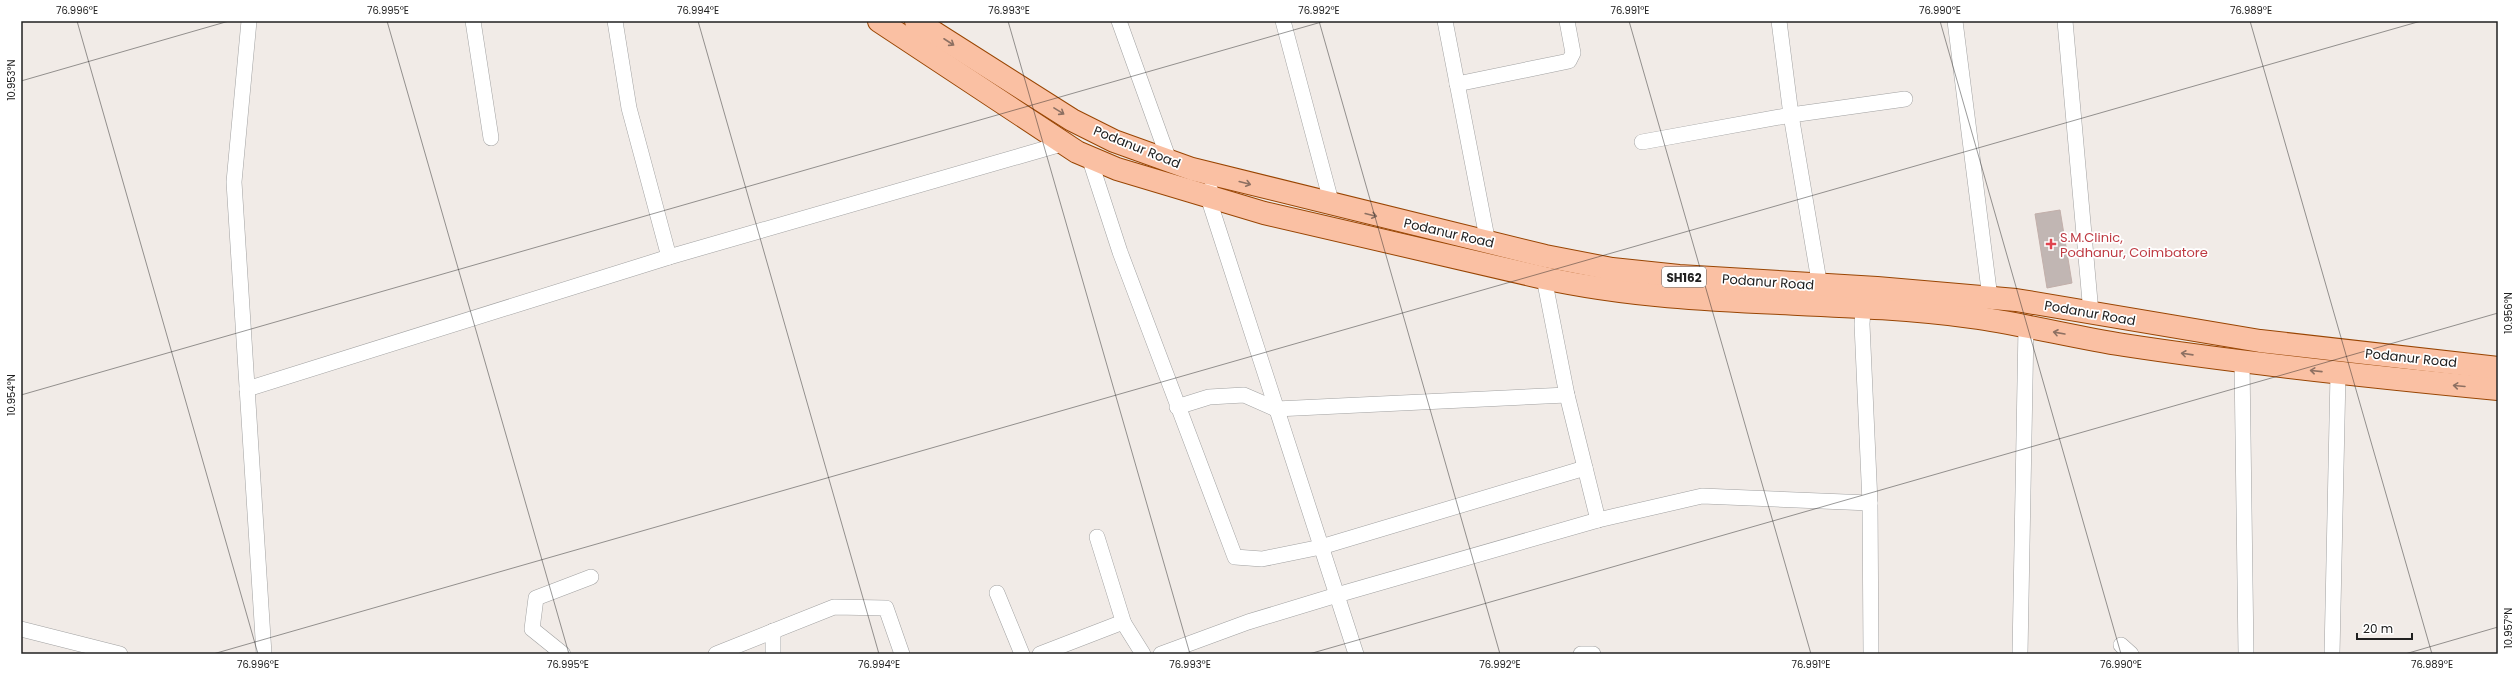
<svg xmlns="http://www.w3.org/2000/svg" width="2519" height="675" font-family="Poppins,sans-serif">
<rect width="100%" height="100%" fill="#f1ebe7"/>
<path fill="#c1b6b3" stroke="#c2afaa" d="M2060 210 2072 283 2047 288 2035 214Z"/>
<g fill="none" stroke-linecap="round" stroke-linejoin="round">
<defs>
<g id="street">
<path d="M249 21 234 182 264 654"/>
<path d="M473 21 491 138"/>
<path d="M615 21 629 108 669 257"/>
<path d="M1119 21 1169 160"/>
<path d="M1283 21 1332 205"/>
<path d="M1445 21 1488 243"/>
<path d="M1779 21 1791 115 1821 293"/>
<path d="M1955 21 1990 298"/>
<path d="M2065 21 2091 313"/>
<path d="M1457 84 1569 61 1573 53 1567 21"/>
<path d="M1642 142 1791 115 1905 99"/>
<path d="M1089 157 1120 252 1235 557 1262 559 1321 547 1585 468"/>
<path d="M1210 189 1208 197 1356 654"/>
<path d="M1544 278 1567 395 1598 520"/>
<path d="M1864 297 1862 324 1870 503 1871 654"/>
<path d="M2242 362 2246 654"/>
<path d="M247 389 669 257 1065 143"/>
<path d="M1177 407 1209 397 1244 395 1276 409 1567 395"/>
<path d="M1097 537 1124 624"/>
<path d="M997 593 1022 654"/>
<path d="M21 629 120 654"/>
<path d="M773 631V654"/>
<path d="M2121 645 2131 654"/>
<path d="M563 654 532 629 536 598 591 577"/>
<path d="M716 654 834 607 886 608 902 654"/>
<path d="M1040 654 1123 622 1143 654"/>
<path d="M1161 654 1248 622 1337 595 1598 520 1702 496 1870 503"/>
<path d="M1581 654H1593"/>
<path d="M2020 654 2026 327"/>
<path d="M2332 654 2338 374"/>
</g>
<g id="primary">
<path d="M879 21 1077 152 1117 169 1264 213 1544 278C1685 309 1830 298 1972 317 2023 324 2073 337 2124 345 2248 364 2373 377 2498 389"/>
<path d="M916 21 1072 120 1114 141 1192 169 1545 256 1612 269 1679 276 1877 288 2016 300 2260 341 2498 368"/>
</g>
</defs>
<use href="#street" stroke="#a1a1a1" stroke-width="16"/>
<use href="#primary" stroke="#994503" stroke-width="24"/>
<use href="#street" stroke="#fff" stroke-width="15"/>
<use href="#primary" stroke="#fac0a3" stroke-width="22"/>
</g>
<defs><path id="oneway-shaft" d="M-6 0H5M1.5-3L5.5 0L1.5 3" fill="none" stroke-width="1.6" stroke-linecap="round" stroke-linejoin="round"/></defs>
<g stroke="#8d7062">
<use href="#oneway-shaft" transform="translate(949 42) rotate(33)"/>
<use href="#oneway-shaft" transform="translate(1059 111) rotate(32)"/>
<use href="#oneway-shaft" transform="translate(1245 183) rotate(15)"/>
<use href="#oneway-shaft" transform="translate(1371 215) rotate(14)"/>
<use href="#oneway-shaft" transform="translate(2059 333) rotate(-170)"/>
<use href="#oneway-shaft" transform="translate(2187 354) rotate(-172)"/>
<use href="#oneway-shaft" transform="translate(2316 371) rotate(-174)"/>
<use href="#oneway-shaft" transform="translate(2459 386) rotate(-175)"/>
</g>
<path fill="none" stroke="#202020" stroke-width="1" stroke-opacity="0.45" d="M77 21 258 654M387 21 569 654M698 21 879 654M1008 21 1190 654M1319 21 1500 654M1629 21 1811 654M1940 21 2121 654M2250 21 2432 654M21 81 229 21M21 395 1325 21M213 654 2421 21M1309 654 2498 313M2405 654 2498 627"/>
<path fill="#e0444e" stroke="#fff" stroke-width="1.5" d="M2049 238h4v4h4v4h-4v4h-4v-4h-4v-4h4z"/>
<g text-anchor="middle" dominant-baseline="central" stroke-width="3.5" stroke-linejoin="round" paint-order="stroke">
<rect fill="#fff" stroke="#636363" stroke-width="1" x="1662" y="267" width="44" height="20" rx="3"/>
<g font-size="12" font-weight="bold" fill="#202020">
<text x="1684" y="277">SH162</text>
</g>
<g font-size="13" fill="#202020" stroke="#fff">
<text transform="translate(1137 147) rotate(22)">Podanur Road</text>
<text transform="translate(1449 233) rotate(13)">Podanur Road</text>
<text transform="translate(1768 282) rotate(4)">Podanur Road</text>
<text transform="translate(2090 313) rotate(10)">Podanur Road</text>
<text transform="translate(2411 358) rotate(6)">Podanur Road</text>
</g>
<g font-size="13" fill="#be3a42" stroke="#fff" text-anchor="start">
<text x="2060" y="237">S.M.Clinic,<tspan x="2060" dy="15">Podhanur, Coimbatore</tspan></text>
</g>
</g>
<rect width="2519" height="675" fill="none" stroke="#ffffff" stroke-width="44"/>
<path d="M2357 633v6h55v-6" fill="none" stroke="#202020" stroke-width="2"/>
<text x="2363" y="633" font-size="12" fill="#202020" stroke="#ffffff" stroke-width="3" paint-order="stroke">20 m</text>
<rect x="22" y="22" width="2475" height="631" fill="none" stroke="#202020" stroke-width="1.5"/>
<g font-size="10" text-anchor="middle" fill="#202020">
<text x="77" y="14">76.996°E</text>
<text x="388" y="14">76.995°E</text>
<text x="698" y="14">76.994°E</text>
<text x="1009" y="14">76.993°E</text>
<text x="1319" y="14">76.992°E</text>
<text x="1630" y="14">76.991°E</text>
<text x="1940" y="14">76.990°E</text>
<text x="2251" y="14">76.989°E</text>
<text transform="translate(11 80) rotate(-90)" y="4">10.953°N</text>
<text transform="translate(2508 313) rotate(-90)" y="4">10.956°N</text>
<text transform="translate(11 395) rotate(-90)" y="4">10.954°N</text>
<text transform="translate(2508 628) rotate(-90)" y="4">10.957°N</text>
<text x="258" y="668">76.996°E</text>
<text x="568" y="668">76.995°E</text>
<text x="879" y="668">76.994°E</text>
<text x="1190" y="668">76.993°E</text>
<text x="1500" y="668">76.992°E</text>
<text x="1811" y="668">76.991°E</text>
<text x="2121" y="668">76.990°E</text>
<text x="2432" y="668">76.989°E</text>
</g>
</svg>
